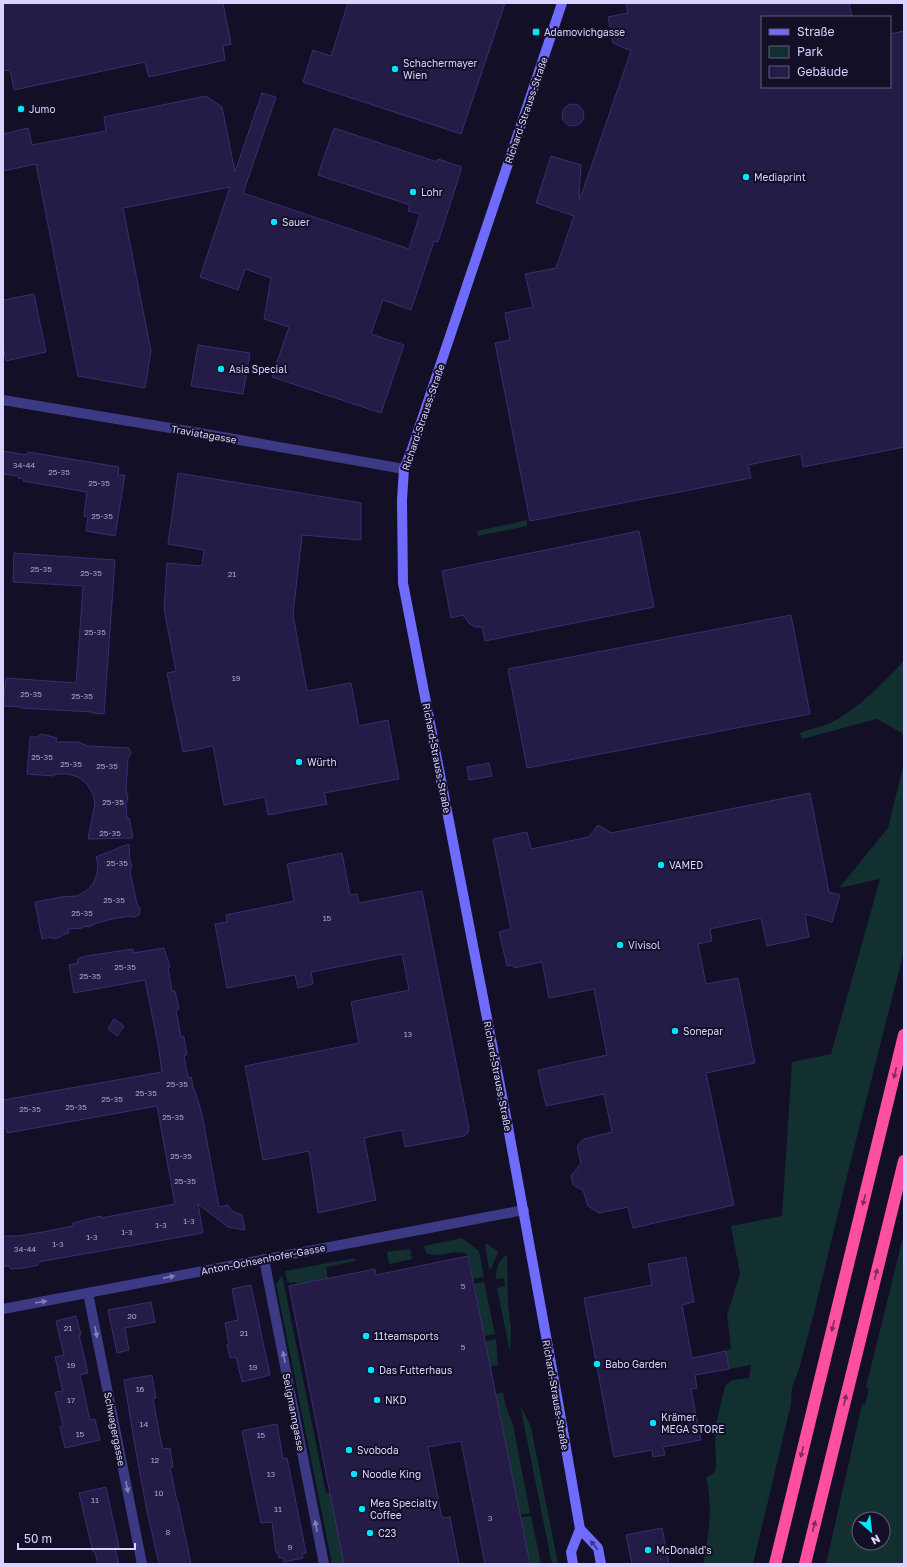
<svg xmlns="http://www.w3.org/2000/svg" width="907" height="1567" font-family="'Golos Text',sans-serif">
<rect width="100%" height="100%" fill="#130f26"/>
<g fill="#12302f" fill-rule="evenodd">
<path d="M527 520V526L478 536 477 531Z"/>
<path d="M904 660V734L877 719 802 739 800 733C810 729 821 727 830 723 854 712 888 680 904 660Z"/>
<path d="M904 763V951L848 1172 814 1313 799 1369 792 1388 791 1404 753 1564H703C709 1537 713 1505 706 1477L713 1474 716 1469 715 1428 725 1386 732 1380 749 1378 751 1365 729 1369 726 1351 731 1348 727 1315 740 1274 731 1226 782 1216 792 1062 831 1054 880 879 839 888 888 828Z"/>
<path d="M904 1233V1564H826L862 1404 865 1405 869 1388 866 1387ZM859 1519H883V1543H859Z"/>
<path d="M462 1238 479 1251 484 1277 473 1279C471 1272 471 1261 467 1255 462 1247 438 1259 426 1253L424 1246Z"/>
<path d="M485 1244H488L498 1252 491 1269H489Z"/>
<path d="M410 1249 412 1259 389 1264 387 1252Z"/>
<path d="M507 1255 508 1305 511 1328 510 1352 497 1288 505 1286 504 1278 496 1279C495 1271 499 1259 507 1255Z"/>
<path d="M355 1258 356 1261 326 1267 328 1279 297 1285 296 1282 290 1283 287 1282 285 1271Z"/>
<path d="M282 1275 326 1493H330L344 1564H332L276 1284Z"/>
<path d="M484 1282 495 1334 484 1336 474 1284Z"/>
<path d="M496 1339 498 1365 490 1367 485 1341Z"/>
<path d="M503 1392 506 1407 513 1425 530 1513 520 1515 496 1394Z"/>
<path d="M520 1405 531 1427 558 1564H552Z"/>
<path d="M531 1516 541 1564H530L521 1517Z"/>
</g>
<g fill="#241b47" stroke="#3b2d73">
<path d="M3 3H223L231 44 223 46 225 60 149 77 145 62 14 90 10 70 3 71Z"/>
<path d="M348 3H505L461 134 303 82 313 50 331 56Z"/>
<path d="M626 3H849L852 17H762V87H890V34L904 31V447L803 467 801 454 748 465 751 478 530 521 495 343 510 340 505 313 533 307 525 274 556 268 574 216 536 203 551 156 581 165 579 199H580L631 51 613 43 608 17 628 13Z"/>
<path d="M262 93 276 97 243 193 409 249 420 214 408 211 410 205 318 175 334 128 437 162 438 159 462 167 438 242 434 241 411 310 383 300 371 334 404 345 381 413 272 377 289 327 264 319 271 278 245 269 238 290 200 277 230 187 123 208 151 351 145 388 78 376 36 164 3 171V134L28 128 32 145 106 131 104 117 206 96 222 107 235 172Z"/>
<circle cx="573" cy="115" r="11"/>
<path d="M34 294 46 352 6 361 3 345V300Z"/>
<path d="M198 345 250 353 243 394 191 386Z"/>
<path d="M3 451 27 455 28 452 119 467 118 475H125L115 536 86 531 88 517 84 516 87 492 23 481 24 479 18 478V476L3 474Z"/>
<path d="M178 473 361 503V540L302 535 293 615 307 691 351 683 359 726 388 720 399 779 324 793 327 804 268 815 265 797 224 805 213 746 183 752 167 673 176 671 164 609 167 563 202 566 204 550 168 544Z"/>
<path d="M639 531 654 607 485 641 482 627H475L470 624 463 615 451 618 442 571Z"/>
<path d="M14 553 115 560 104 714 92 713V712L21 708V707L3 706 6 678 76 683 78 657 83 586 13 582Z"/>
<path d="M791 615 810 714 527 768 508 669Z"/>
<path d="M42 734 57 738 56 742H78L88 746 129 748 131 754 128 758 126 790 128 798 126 803 127 819 129 818 133 838 88 839 95 803 93 794 87 784 78 777 68 774H54V776L27 774 30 737H37Z"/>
<path d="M489 763 492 776 469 780 467 767Z"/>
<path d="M810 793 829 892 840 895 832 922 805 914 809 937 767 946 761 918 710 929 712 941 698 944 706 984 738 978 755 1063 706 1073 734 1205 633 1228 628 1207 599 1213 588 1206 583 1190 573 1185 571 1176 581 1163 577 1146 584 1139 612 1132 604 1094 546 1106 538 1070 607 1055 594 989 549 998 542 962 514 968 513 965 507 966 499 932 511 929 493 839 527 832 531 849 589 837 598 825 611 833Z"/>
<path d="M129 844 130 861 132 866 130 872 137 904 140 908 139 915 135 917H132L130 916 112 919 97 923 89 927 84 926 82 928 68 929 69 933 62 935 60 937 54 939 50 937 42 939 35 902 61 897 77 896 86 891 93 884 97 874 98 864 96 857Z"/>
<path d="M342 853 350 895 357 894 359 903 422 891 469 1128 468 1133 464 1136 405 1147 402 1130 364 1138 376 1200 318 1213 309 1151 263 1160 245 1066 359 1043 351 1002 409 990 402 954 311 972 313 984 298 988 295 975 227 988 215 924 227 922 226 915 294 901 287 864Z"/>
<path d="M164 948 170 967H168L172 991H175L179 1009 176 1010 181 1037H184L187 1055H184L188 1078 191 1077 194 1091H195L202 1114 219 1207 228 1205 232 1211 242 1215 245 1230 228 1227 198 1204 203 1233 38 1262V1265L24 1268 11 1269 9 1266H3V1236H18L43 1232 73 1226V1223L88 1219 101 1216V1218L175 1204 157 1106 7 1133 6 1128H3V1100L162 1072 158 1044 145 980 74 993 69 965 78 963 77 959 86 956 133 949V953Z"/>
<path d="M114 1019 124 1026 117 1036 108 1029Z"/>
<path d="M468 1256 530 1564H485L461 1441 428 1447 442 1518 450 1517 459 1564H344L289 1286 375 1269 376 1275Z"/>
<path d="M686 1257 694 1302 682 1305 692 1358 726 1351 729 1369 695 1375 697 1388 691 1389 701 1440 663 1447 665 1455 653 1457 652 1450 614 1457 584 1298 652 1285 648 1264Z"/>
<path d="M251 1285 270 1375 242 1382 236 1357 230 1358 227 1345 229 1344 225 1323 238 1320 232 1289Z"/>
<path d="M151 1302 155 1322 125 1328 129 1350 117 1353 108 1310Z"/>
<path d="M76 1316 81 1335H79L88 1373 80 1375 90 1420 95 1419 100 1440 65 1448 60 1427 63 1426 55 1392 63 1391 55 1357 64 1355 56 1321Z"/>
<path d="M152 1375 156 1398 153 1399 162 1447 163 1449 170 1448 173 1467H170L177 1502H178L191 1564H159L147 1511 136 1452 124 1380Z"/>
<path d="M277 1424 283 1459 287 1458 306 1553 302 1554 303 1558 284 1562 283 1558H279L278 1552 276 1553 272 1522 261 1523 242 1431Z"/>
<path d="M106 1487 119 1547 115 1548 119 1564H98L95 1552H93L79 1493Z"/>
<path d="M662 1528 669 1564H632L626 1535Z"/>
</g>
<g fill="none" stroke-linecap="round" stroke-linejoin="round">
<g stroke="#3d3a85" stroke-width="10">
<path d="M3 400 200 433 404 469"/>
<path d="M264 1259 324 1564"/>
<path d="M88 1293 142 1564"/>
<path d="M3 1309 524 1210"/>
</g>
<g stroke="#6f6bff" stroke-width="10">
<path d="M562 3 412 449 404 469 402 500 403 583 508 1127 558 1402 580 1529 571 1552 573 1564"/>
<path d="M580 1529 598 1548 601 1564"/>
</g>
<g stroke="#ff4fa3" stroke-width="12">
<path d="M775 1564 904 1035"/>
<path d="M805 1564 904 1161"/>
</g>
</g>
<defs><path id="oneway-solid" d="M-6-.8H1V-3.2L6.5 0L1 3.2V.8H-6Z"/></defs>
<g fill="#7d2c5e">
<use href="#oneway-solid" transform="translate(895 1073) rotate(104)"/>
<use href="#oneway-solid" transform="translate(864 1200) rotate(104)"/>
<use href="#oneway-solid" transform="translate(876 1274) rotate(-76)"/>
<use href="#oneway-solid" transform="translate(833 1326) rotate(104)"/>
<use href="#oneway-solid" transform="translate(845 1400) rotate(-76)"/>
<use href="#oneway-solid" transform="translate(802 1452) rotate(104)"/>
<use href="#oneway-solid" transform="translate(814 1526) rotate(-76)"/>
</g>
<g fill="#837fbc">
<use href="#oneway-solid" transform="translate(169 1277) rotate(-11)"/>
<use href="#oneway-solid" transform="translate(41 1302) rotate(-10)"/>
<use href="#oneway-solid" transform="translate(96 1332) rotate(79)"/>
<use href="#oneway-solid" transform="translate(284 1357) rotate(-101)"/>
<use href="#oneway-solid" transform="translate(127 1487) rotate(79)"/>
<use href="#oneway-solid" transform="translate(316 1526) rotate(-101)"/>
</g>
<use fill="#38347d" href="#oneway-solid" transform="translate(594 1545) rotate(-129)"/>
<g fill="#00e5ff" stroke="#130f26" stroke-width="1.5">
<rect x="532" y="28" width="8" height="8" rx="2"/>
<circle cx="395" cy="69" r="4"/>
<circle cx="21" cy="109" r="4"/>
<circle cx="746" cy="177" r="4"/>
<circle cx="413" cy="192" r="4"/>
<circle cx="274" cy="222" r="4"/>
<circle cx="221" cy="369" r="4"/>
<circle cx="299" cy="762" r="4"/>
<circle cx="661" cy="865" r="4"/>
<circle cx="620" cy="945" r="4"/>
<circle cx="675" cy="1031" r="4"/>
<circle cx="366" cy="1336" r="4"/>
<circle cx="597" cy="1364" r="4"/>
<circle cx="371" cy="1370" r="4"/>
<circle cx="377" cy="1400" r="4"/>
<circle cx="653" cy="1423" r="4"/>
<circle cx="349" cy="1450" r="4"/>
<circle cx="354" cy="1474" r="4"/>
<circle cx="362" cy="1509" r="4"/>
<circle cx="370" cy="1533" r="4"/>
<circle cx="648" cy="1550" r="4"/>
</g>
<g text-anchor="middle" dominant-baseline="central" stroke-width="4" stroke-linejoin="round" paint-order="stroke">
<g font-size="8" fill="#aca6d1">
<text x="24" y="465">34-44</text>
<text x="59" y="472">25-35</text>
<text x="99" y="483">25-35</text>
<text x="102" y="516">25-35</text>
<text x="41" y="569">25-35</text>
<text x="91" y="573">25-35</text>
<text x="232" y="574">21</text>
<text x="95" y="632">25-35</text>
<text x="236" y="678">19</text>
<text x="31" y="694">25-35</text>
<text x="82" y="696">25-35</text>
<text x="42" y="757">25-35</text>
<text x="71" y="764">25-35</text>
<text x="107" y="766">25-35</text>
<text x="113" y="802">25-35</text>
<text x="110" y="833">25-35</text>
<text x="117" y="863">25-35</text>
<text x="114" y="900">25-35</text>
<text x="82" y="913">25-35</text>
<text x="327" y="918">15</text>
<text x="125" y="967">25-35</text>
<text x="90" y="976">25-35</text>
<text x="408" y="1034">13</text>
<text x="177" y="1084">25-35</text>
<text x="146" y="1093">25-35</text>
<text x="112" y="1099">25-35</text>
<text x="76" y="1107">25-35</text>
<text x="30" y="1109">25-35</text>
<text x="173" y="1117">25-35</text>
<text x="181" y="1156">25-35</text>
<text x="185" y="1181">25-35</text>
<text x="189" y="1221">1-3</text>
<text x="161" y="1225">1-3</text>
<text x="127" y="1232">1-3</text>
<text x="92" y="1237">1-3</text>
<text x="58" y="1244">1-3</text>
<text x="25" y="1249">34-44</text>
<text x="463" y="1286">5</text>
<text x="132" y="1316">20</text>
<text x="68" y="1328">21</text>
<text x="244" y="1333">21</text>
<text x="463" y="1347">5</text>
<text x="71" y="1365">19</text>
<text x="253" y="1367">19</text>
<text x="140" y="1389">16</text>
<text x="71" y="1400">17</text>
<text x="144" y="1424">14</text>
<text x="80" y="1434">15</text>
<text x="261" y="1435">15</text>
<text x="155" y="1460">12</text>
<text x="271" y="1474">13</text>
<text x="159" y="1493">10</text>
<text x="95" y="1500">11</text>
<text x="278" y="1509">11</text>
<text x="490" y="1518">3</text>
<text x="168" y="1532">8</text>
<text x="290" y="1547">9</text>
</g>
<g font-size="10" fill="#d9d4ff" stroke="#130f26" text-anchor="start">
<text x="544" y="32">Adamovichgasse</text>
<text x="403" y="63">Schachermayer<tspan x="403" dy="12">Wien</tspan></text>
<text x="29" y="109">Jumo</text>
<text x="754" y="177">Mediaprint</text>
<text x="421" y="192">Lohr</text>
<text x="282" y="222">Sauer</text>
<text x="229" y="369">Asia Special</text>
<text x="307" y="762">Würth</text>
<text x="669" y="865">VAMED</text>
<text x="628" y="945">Vivisol</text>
<text x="683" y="1031">Sonepar</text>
<text x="374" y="1336">11teamsports</text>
<text x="605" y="1364">Babo Garden</text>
<text x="379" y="1370">Das Futterhaus</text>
<text x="385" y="1400">NKD</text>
<text x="661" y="1417">Krämer<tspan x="661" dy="12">MEGA STORE</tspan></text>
<text x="357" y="1450">Svoboda</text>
<text x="362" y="1474">Noodle King</text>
<text x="370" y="1503">Mea Specialty<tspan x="370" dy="12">Coffee</tspan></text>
<text x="378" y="1533">C23</text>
<text x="656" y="1550">McDonald's</text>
</g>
<g font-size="10" fill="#d9d4ff" stroke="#130f26">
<text transform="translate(526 110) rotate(-71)">Richard-Strauss-Straße</text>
<text transform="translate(423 417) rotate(-71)">Richard-Strauss-Straße</text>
<text transform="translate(204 434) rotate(10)">Traviatagasse</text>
<text transform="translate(437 758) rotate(79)">Richard-Strauss-Straße</text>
<text transform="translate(498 1076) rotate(79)">Richard-Strauss-Straße</text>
<text transform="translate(263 1259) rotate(-11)">Anton-Ochsenhofer-Gasse</text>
<text transform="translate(556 1395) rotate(80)">Richard-Strauss-Straße</text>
<text transform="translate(294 1412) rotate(79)">Seligmanngasse</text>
<text transform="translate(115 1429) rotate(79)">Schwagergasse</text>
</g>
</g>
<rect width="907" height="1567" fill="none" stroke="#d9d4ff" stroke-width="8"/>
<rect x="761" y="16" width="130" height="72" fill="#130f26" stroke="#625e7d"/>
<rect x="769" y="29" width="20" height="6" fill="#6f6bff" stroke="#625e7d"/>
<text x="797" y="36" font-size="12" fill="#d9d4ff">Straße</text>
<rect x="769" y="46" width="20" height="12" fill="#12302f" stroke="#625e7d"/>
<text x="797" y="56" font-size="12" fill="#d9d4ff">Park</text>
<rect x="769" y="66" width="20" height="12" fill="#241b47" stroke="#625e7d"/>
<text x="797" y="76" font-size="12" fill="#d9d4ff">Gebäude</text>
<g transform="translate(871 1531) rotate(152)"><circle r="19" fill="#130f26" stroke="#625e7d"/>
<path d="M0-3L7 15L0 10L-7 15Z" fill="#00e5ff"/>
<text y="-6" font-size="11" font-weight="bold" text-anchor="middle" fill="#d9d4ff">N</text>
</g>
<path d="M18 1543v6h117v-6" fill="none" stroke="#d9d4ff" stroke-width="2"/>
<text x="24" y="1543" font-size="12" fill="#d9d4ff" stroke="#130f26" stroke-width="3" paint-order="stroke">50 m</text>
</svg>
